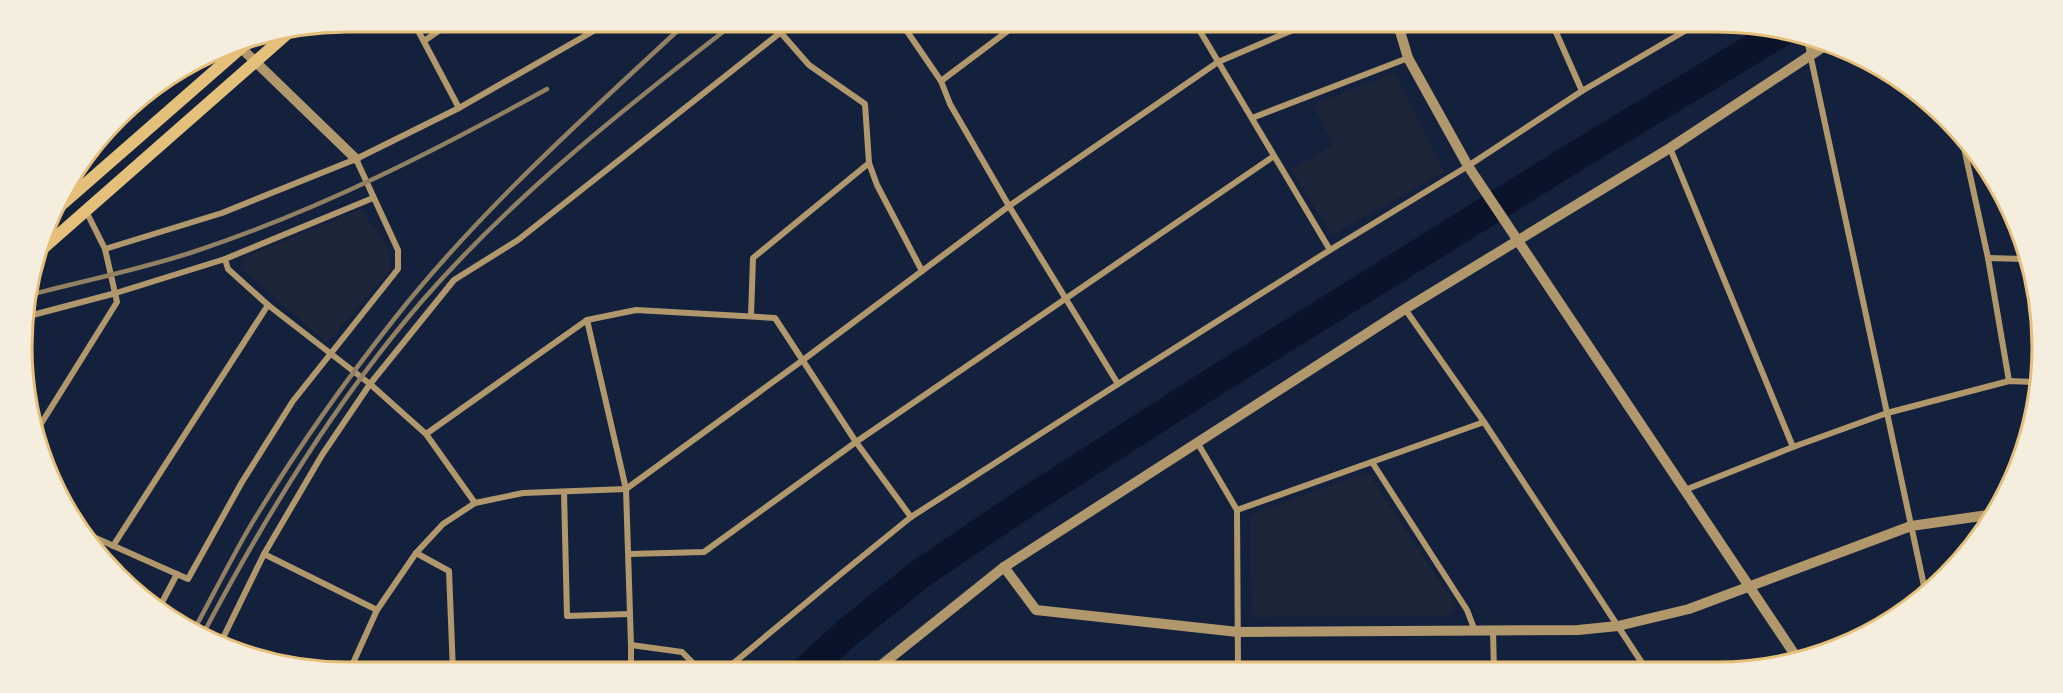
<svg xmlns="http://www.w3.org/2000/svg" width="2063" height="693" font-family="Cabin,sans-serif">
<rect width="100%" height="100%" fill="#14213d"/>
<g fill="#1d2539">
<path d="M1395 73 1444 172 1332 235 1291 169 1333 145 1313 105Z"/>
<path d="M361 209 391 253V269L327 343 242 269V258Z"/>
<path d="M1362 474 1370 476 1456 606 1449 616 1257 617 1252 613 1251 518 1255 513Z"/>
</g>
<g fill="none" stroke-linecap="round" stroke-linejoin="round">
<path stroke="#0b132b" stroke-width="30" d="M805 671 848 632 920 574 1025 503 1212 383 1573 158 1784 30"/>
<g stroke="#b1986c" stroke-width="6">
<path d="M413 21 459 108"/>
<path d="M900 21 941 81 950 104 1009 206 1118 384"/>
<path d="M1194 21 1330 250"/>
<path d="M1551 21 1582 91"/>
<path d="M781 33 809 65 865 104 869 163 877 185 922 271"/>
<path d="M1806 35 1926 595"/>
<path d="M424 41 453 21"/>
<path d="M941 81 1021 21"/>
<path d="M1252 118 1408 58"/>
<path d="M1963 143 1988 258 2009 381"/>
<path d="M1670 148 1793 447"/>
<path d="M373 198 225 259 228 269 268 305 370 384 426 434 475 503"/>
<path d="M105 249 222 213 356 159 459 108 611 21"/>
<path d="M1988 258 2024 259"/>
<path d="M1405 309 1484 422 1646 669"/>
<path d="M751 316 753 258 869 163"/>
<path d="M25 317 116 293 225 259"/>
<path d="M587 320 626 489 631 645 682 652 701 671"/>
<path d="M426 434 587 320 636 310 775 318 856 442 911 517"/>
<path d="M34 435 117 302 105 249 86 211"/>
<path d="M1197 442 1237 510 1238 670"/>
<path d="M1372 462 1467 610 1475 631"/>
<path d="M1685 490 1793 447 1887 413 2009 381 2034 382"/>
<path d="M564 492 567 616 630 614"/>
<path d="M1237 510 1484 422"/>
<path d="M80 531 188 579 242 482 293 401 398 269V250L356 159"/>
<path d="M113 546 268 305"/>
<path d="M416 553 449 571 453 672"/>
<path d="M264 554 377 610"/>
<path d="M629 554 704 552 856 442 1274 156"/>
<path d="M158 610 177 574"/>
<path d="M1493 631 1494 670"/>
<path d="M221 642 264 554 322 455 370 384 454 280 518 240 795 21"/>
<path d="M631 671V645"/>
<path d="M724 671 842 573 911 517 1118 384 1330 250 1468 166 1582 91 1702 21"/>
<path d="M349 672 377 610 416 553 443 524 475 503 523 493 626 489 803 360 1009 206 1218 62 1314 21"/>
</g>
<g stroke="#b1986c" stroke-width="10">
<path d="M1397 21 1408 58 1468 166 1797 658"/>
<path d="M236 43 356 159"/>
<path d="M1004 567 1036 610 1238 632 1578 630 1618 626 1689 609 1911 526 1995 514"/>
<path d="M874 671 1004 567 1405 309 1670 148 1826 45"/>
</g>
<g stroke="#e5c07b" stroke-width="12">
<path d="M51 214 250 40"/>
<path d="M40 251 288 33"/>
</g>
<g stroke="#918062" stroke-width="4.5">
<path d="M26 296C82 281 138 270 193 252 317 211 433 152 547 89"/>
<path d="M194 630C212 597 229 563 248 530 292 456 342 385 395 318 481 209 587 115 688 21"/>
<path d="M203 634C265 517 335 402 422 301 514 195 626 107 737 21"/>
</g>
</g>
<path d="M0 0H2063V693H0ZM347 32H1717A315 315 0 0 1 2032 347V347A315 315 0 0 1 1717 662H347A315 315 0 0 1 32 347V347A315 315 0 0 1 347 32Z" fill="#f5edde" fill-rule="evenodd"/>
<path fill="none" stroke="#e5c07b" stroke-width="3" d="M347 32H1717A315 315 0 0 1 2032 347V347A315 315 0 0 1 1717 662H347A315 315 0 0 1 32 347V347A315 315 0 0 1 347 32Z"/>
</svg>
